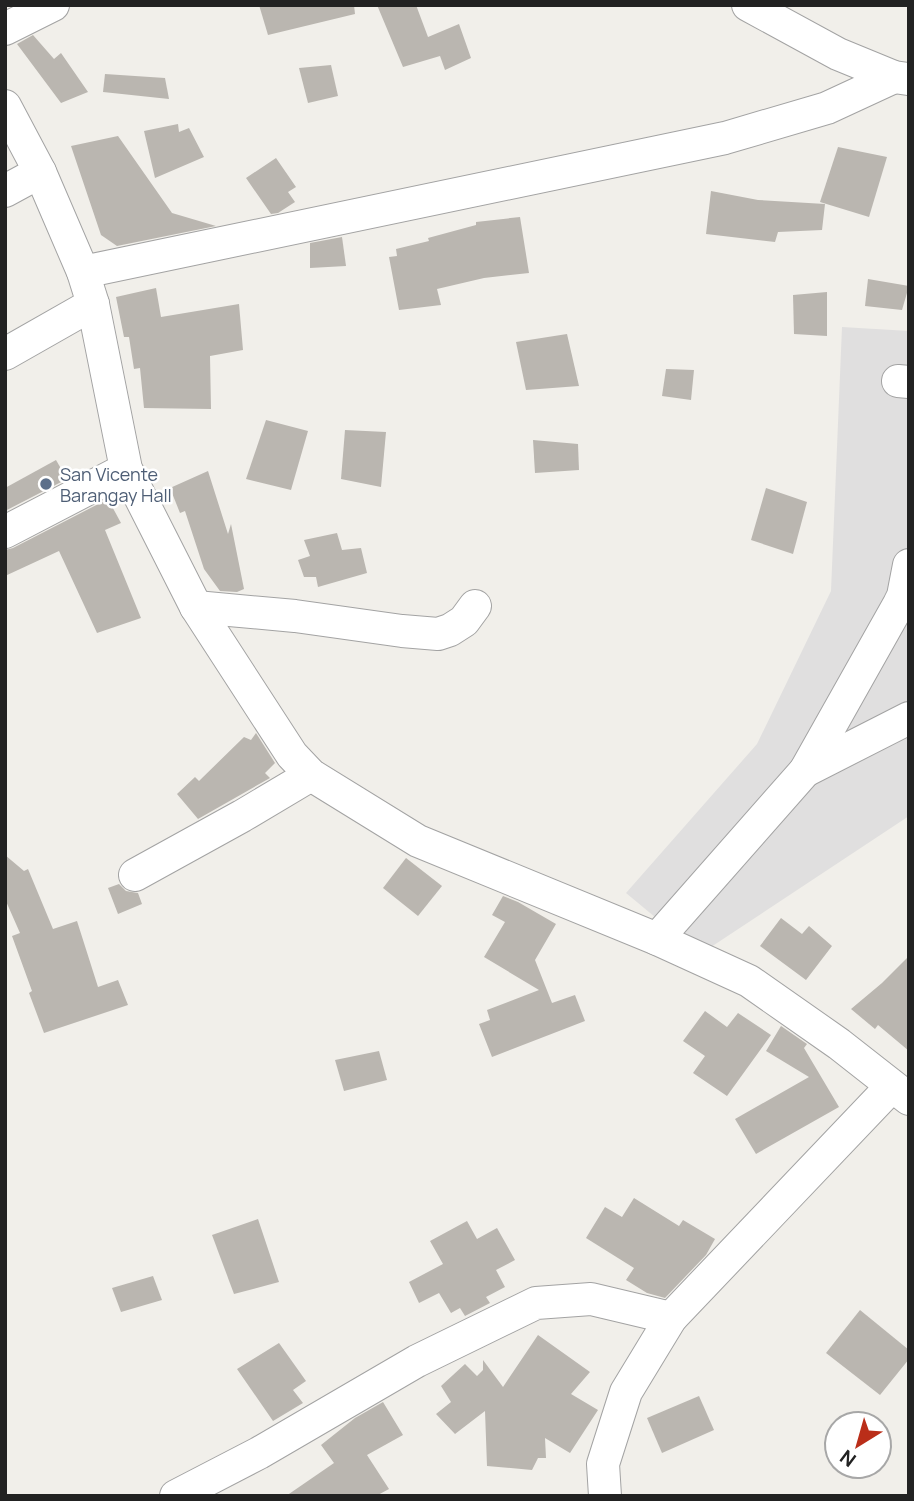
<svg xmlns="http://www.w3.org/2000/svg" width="914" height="1501" font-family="Manrope,sans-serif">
<rect width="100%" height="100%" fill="#f1efea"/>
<path fill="#e0dfdf" d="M842 327 909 331V816L711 947 667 927 626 893 757 744 831 591Z"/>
<g fill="#bab6b0">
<path d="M259 5H354L355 14 268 35Z"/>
<path d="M377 5H416L428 37 459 24 471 58 445 70 440 56 403 67Z"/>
<path d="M33 35 54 59 61 53 88 92 61 103 17 44Z"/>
<path d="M331 65 338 96 308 103 299 68Z"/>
<path d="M105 74 165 78 169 99 103 92Z"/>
<path d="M178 124 179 132 189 128 204 157 155 178 144 131Z"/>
<path d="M118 136 172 213 216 226 117 246 101 235 71 146Z"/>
<path d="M838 147 887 157 869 217 820 202Z"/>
<path d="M276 158 296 187 288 192 295 202 278 213 271 214 246 178Z"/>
<path d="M711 191 758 200 825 204 822 230 778 232 775 242 706 234Z"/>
<path d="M520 217 529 273 484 278 437 289 441 305 399 310 389 257 397 256 396 249 429 241 428 238 476 225V222Z"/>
<path d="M342 237 346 266 310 268V243Z"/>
<path d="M868 279 909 286 902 310 865 306Z"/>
<path d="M156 288 161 317 239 304 243 350 210 356 211 409 144 408 140 368 134 369 129 337H124L116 297Z"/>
<path d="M827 292V336L794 334 793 295Z"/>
<path d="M567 334 579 386 526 390 516 342Z"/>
<path d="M666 369 694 370 691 400 662 396Z"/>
<path d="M266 420 308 431 291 490 246 479Z"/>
<path d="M345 430 386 432 381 487 341 479Z"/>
<path d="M533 440 578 444 579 470 535 473Z"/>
<path d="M56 460 67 479 5 511V488Z"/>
<path d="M208 471 228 534 231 524 244 589 237 592 220 591 204 569 185 511 180 513 170 488Z"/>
<path d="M766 488 807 502 793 554 751 540Z"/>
<path d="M108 499 121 523 105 530 141 618 97 633 59 551 5 576V550L13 548Z"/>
<path d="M337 533 342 550 361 548 367 573 318 587 316 577H304L298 560 310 556 304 540Z"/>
<path d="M256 733 275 763 265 773 270 778 198 819 177 794 195 777 199 781 244 737 251 740Z"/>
<path d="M5 855 24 871 28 869 53 929 77 921 98 987 118 980 128 1005 44 1033 29 993 32 991 12 936 20 933 5 899Z"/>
<path d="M406 858 442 886 418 916 383 888Z"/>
<path d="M119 884 126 891 138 893 142 904 118 914 108 888Z"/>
<path d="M503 896 518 902 556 924 535 960 552 1003 575 995 585 1021 492 1057 479 1024 490 1020 487 1010 539 990 484 957 505 922 492 915Z"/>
<path d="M781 918 802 934 809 926 832 946 806 980 760 946Z"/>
<path d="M909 956V1051L878 1025 875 1029 851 1009 882 983Z"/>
<path d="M705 1011 727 1027 738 1013 771 1035 727 1096 693 1073 705 1056 683 1041Z"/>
<path d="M781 1026 807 1044 804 1048 839 1107 756 1154 735 1119 809 1077 766 1051Z"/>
<path d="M379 1051 387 1080 344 1091 335 1060Z"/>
<path d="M634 1198 679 1226 683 1220 715 1239 706 1255 665 1298 647 1293 626 1280 634 1268 586 1238 605 1207 622 1217Z"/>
<path d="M258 1219 279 1282 234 1294 212 1235Z"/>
<path d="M467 1221 477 1239 497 1228 515 1260 496 1270 505 1287 486 1297 490 1303 465 1316 460 1308 451 1313 439 1293 419 1303 409 1282 443 1264 430 1241Z"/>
<path d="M153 1276 162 1300 121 1312 112 1288Z"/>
<path d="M860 1310 909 1350V1359L880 1395 826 1353Z"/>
<path d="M538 1335 590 1372 571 1394 598 1410 570 1453 545 1438 546 1458H538L532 1470 487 1466 485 1411 455 1434 436 1414 451 1402 441 1386 465 1364 477 1376 483 1370V1360L503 1387Z"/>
<path d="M279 1343 306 1381 293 1390 303 1403 273 1421 237 1369Z"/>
<path d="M699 1396 714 1430 662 1453 647 1418Z"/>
<path d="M383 1402 403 1435 367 1455 389 1489 376 1496H286L334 1463 321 1445 355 1418Z"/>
</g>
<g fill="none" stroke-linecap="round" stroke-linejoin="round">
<defs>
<g id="minor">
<path d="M748 5 838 54 894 77 908 79"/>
<path d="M5 29 53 5"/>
<path d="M5 106 40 172 83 272 93 304 126 469 196 607 292 755 311 775 418 841 657 939 749 981 839 1044 909 1099"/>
<path d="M5 191 40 172"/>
<path d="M83 272 725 138 827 108 894 77"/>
<path d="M5 354 93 304"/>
<path d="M898 381 909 382"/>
<path d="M5 532 126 469"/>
<path d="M196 607 295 616 402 631 438 634 450 630 464 621 475 606"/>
<path d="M805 771 909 718"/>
<path d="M135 875 242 816 311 775"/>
<path d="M657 939 805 771 899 604 903 596 909 565"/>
<path d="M176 1496 259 1453 417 1361 536 1303 591 1299 671 1318"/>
<path d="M605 1496 603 1464 626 1392 671 1318 891 1087"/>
</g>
</defs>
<use href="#minor" stroke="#a3a3a3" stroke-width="34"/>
<use href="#minor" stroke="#fff" stroke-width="32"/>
</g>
<circle fill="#5c6f8a" stroke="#fff" stroke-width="2.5" cx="46" cy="484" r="7"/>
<g text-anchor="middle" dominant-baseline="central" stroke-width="5" stroke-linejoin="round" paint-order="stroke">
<g font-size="18" fill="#4e5e75" stroke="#fff" text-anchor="start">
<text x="60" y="474">San Vicente<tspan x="60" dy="21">Barangay Hall</tspan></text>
</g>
</g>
<rect width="914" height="1501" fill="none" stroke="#222222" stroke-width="14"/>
<g transform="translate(858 1445) rotate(217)"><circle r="33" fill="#ffffff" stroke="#a7a7a7" stroke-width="2"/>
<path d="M0-5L12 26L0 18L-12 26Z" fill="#ba2e19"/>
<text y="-10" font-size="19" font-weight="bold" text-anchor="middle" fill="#222222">N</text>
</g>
</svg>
